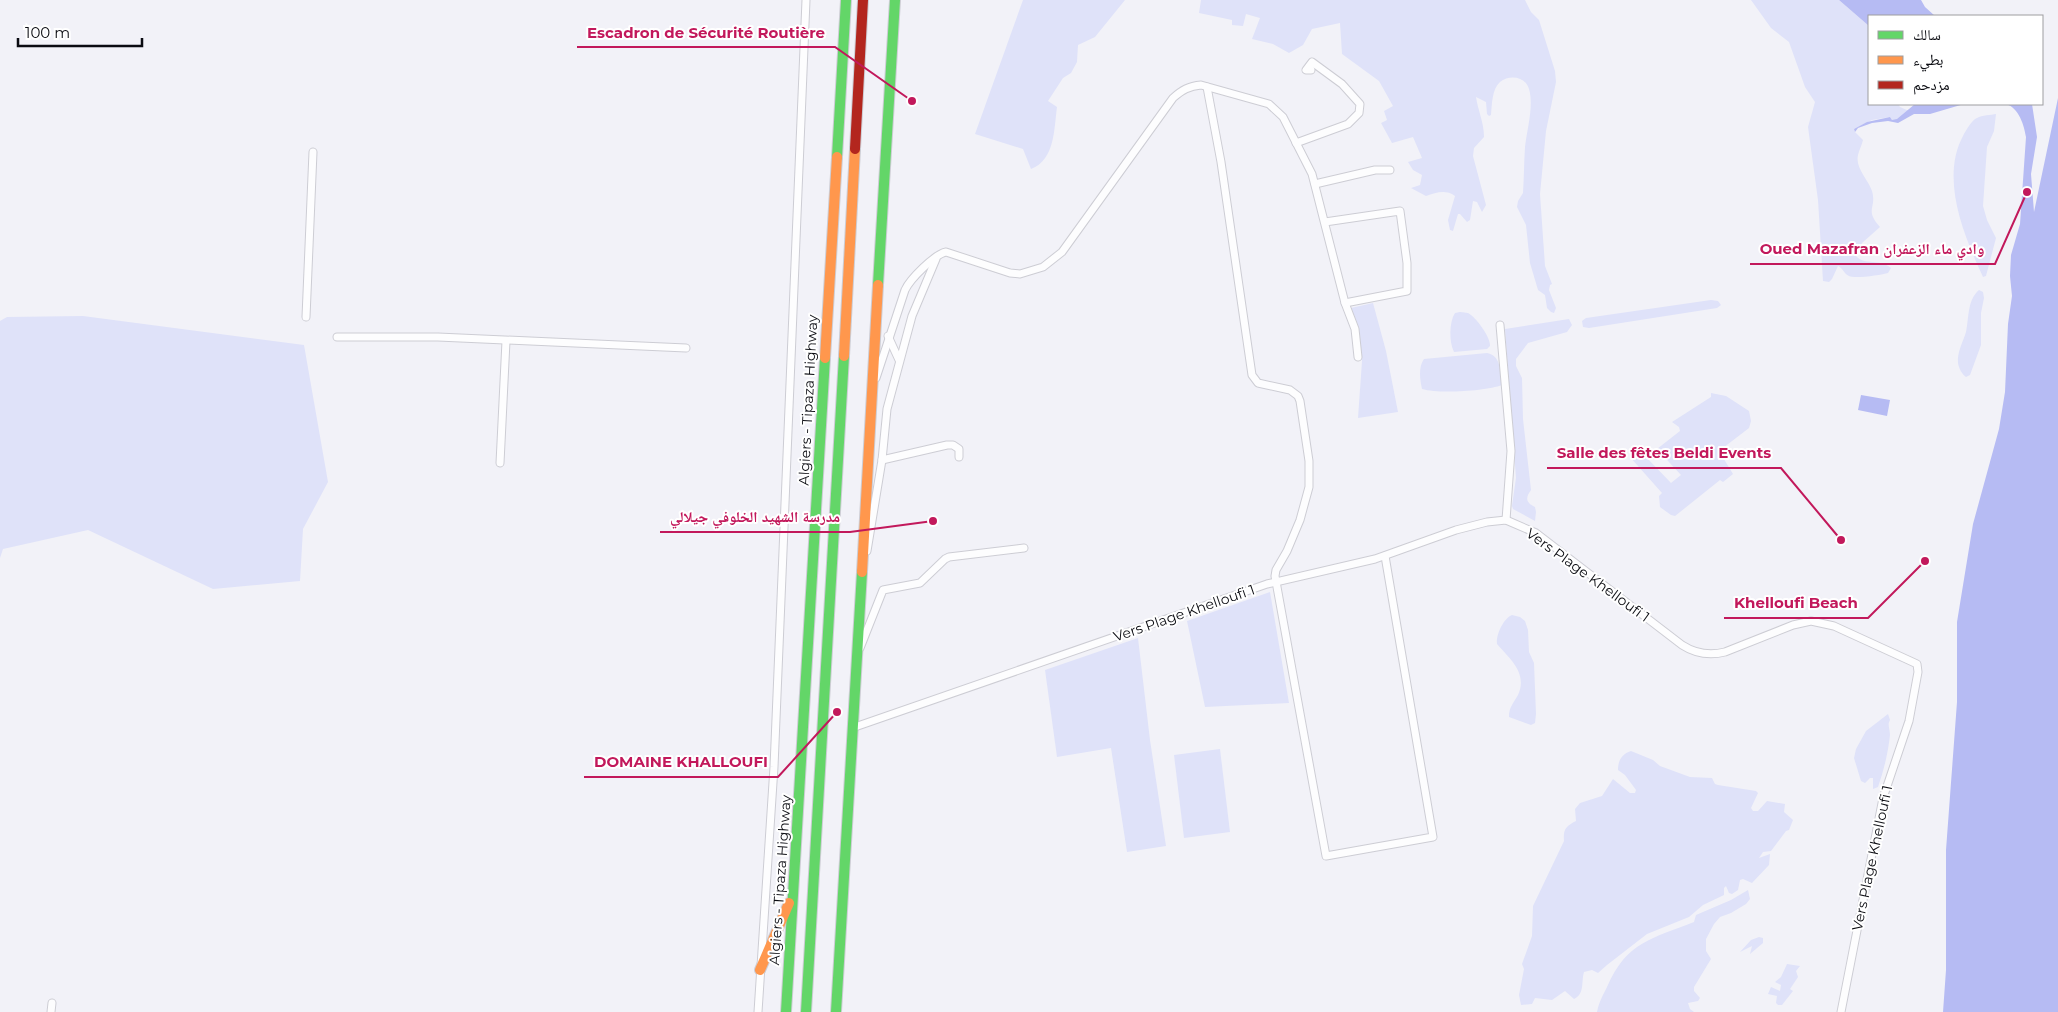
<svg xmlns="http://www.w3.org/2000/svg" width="2058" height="1012" font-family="Montserrat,'Noto Naskh Arabic',sans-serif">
<rect width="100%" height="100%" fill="#f2f2f8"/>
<g fill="#dfe2f9">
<path d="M1023 0H1125L1095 37 1078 45 1077 62 1071 73 1063 78 1048 101 1057 107C1054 129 1055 160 1031 169L1023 149 975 134Z"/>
<path d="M1201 0H1525L1531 12 1539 20 1555 71 1556 82 1546 131 1540 194 1545 266 1552 284 1550 285 1549 290 1556 308 1554 313 1551 312 1547 308 1545 295 1538 290 1530 263 1526 225 1517 207 1518 201 1523 193C1524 177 1524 162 1525 147 1527 129 1534 106 1529 89 1526 77 1510 74 1500 82 1492 89 1492 104 1491 115L1489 116 1487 114 1486 102 1476 97C1478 111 1484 122 1484 137L1474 148 1473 156 1486 205 1482 212 1477 202 1473 201 1470 220 1467 222 1460 214H1458L1453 231 1450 230 1448 220 1455 196C1445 189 1436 193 1426 196L1411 188 1420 185 1422 175 1413 170 1408 162 1422 158 1413 137 1392 143 1381 123 1387 120 1384 111 1393 106 1379 81 1342 54 1340 23 1312 29 1303 45 1289 53 1273 44 1252 39 1260 18 1246 14 1243 26 1232 25V20L1199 13Z"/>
<path d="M1751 0H1839L1869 26V104H1898L1900 107 1909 111 1897 120H1892L1890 117 1872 120 1854 129 1855 132 1863 140C1862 145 1859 150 1858 155 1855 168 1868 179 1872 191 1877 209 1864 209 1880 227L1862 243 1856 256C1865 266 1879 258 1891 268L1888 273C1882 275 1854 279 1849 276 1844 274 1843 268 1838 266L1832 279 1829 282 1823 281 1818 200 1808 127 1815 102 1805 87 1789 42 1771 28Z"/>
<path d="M1996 114 1994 131 1987 147 1983 206 1987 220 1996 238 1986 276 1983 277C1964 236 1940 179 1963 136 1966 130 1972 120 1977 118 1982 115 1991 115 1996 114Z"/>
<path d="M1979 290 1983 292 1984 298 1981 313V345L1970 375 1966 377C1962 374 1959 369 1958 363 1957 352 1963 342 1966 332 1969 319 1967 300 1979 290Z"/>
<path d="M1711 300 1718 301 1721 305 1717 308 1589 328 1583 327 1582 321 1586 318Z"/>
<path d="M1373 303 1386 351 1398 412 1358 418 1362 361 1351 308Z"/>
<path d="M1460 312C1462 312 1467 313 1468 313 1476 317 1491 338 1490 346L1487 349 1454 352C1449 342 1449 322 1455 313Z"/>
<path d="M83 316 304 345 328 482 303 529 300 581 213 589 88 530 3 549 0 558V321L7 317Z"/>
<path d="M1569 319 1572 325 1567 332 1528 343 1516 359V366L1522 378 1523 419 1531 490C1525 498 1526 503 1535 507L1536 512 1535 521 1513 509 1512 506 1516 478 1505 329Z"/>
<path d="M1487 353C1502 356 1500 373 1502 385 1486 391 1439 394 1422 389 1420 380 1418 367 1424 359Z"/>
<path d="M1711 393 1726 396 1749 411 1751 421 1749 428 1719 451 1733 474 1723 482 1720 480 1675 516 1671 515 1660 507 1659 496 1662 493 1630 457 1639 454 1646 457 1671 483 1681 475 1657 449 1680 431 1679 427 1672 422 1711 397Z"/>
<path d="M1270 592 1289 703 1205 707 1187 621Z"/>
<path d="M1512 615 1520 617 1525 621 1528 630 1529 652 1534 663 1536 714 1535 723 1531 725 1509 717C1509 707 1513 704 1518 695 1528 673 1510 659 1497 644 1496 635 1503 619 1512 615Z"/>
<path d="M1138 638 1150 740 1166 846 1127 852 1111 748 1057 757 1045 670Z"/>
<path d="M1888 714 1890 720C1887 725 1890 729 1890 735 1888 753 1884 770 1878 787L1873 789V778H1870L1865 783 1861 781 1854 758 1856 749 1866 731Z"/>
<path d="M1220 749 1230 832 1184 838 1174 755Z"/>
<path d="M1631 751 1653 760 1660 766 1690 777 1712 778 1715 784 1718 785 1756 791 1758 793 1751 808 1753 811H1758L1767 801 1785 804 1784 812 1793 820 1789 830 1786 831 1771 851 1763 852 1759 858 1770 854 1769 865 1752 883 1743 879 1740 880 1738 890 1732 894 1729 893 1726 886 1724 888V895L1703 905 1689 917 1647 934 1607 965 1598 973 1592 970 1584 972C1581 982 1585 994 1574 999L1565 991 1552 1000 1535 998 1532 1004 1521 1005 1519 995 1524 969 1522 964 1532 936 1533 906 1564 841C1563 829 1566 826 1576 821L1575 809 1580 803 1602 796 1613 779 1630 793H1635L1636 790 1625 775 1618 770C1618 760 1622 754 1631 751Z"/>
<path d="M1748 890 1750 899 1746 904 1731 913 1720 917 1714 924 1706 939V951L1711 959 1694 987V991L1700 998 1698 1001 1688 1003 1690 1009 1694 1012H1597C1599 1002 1603 995 1607 987 1627 941 1652 939 1694 922L1696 915 1731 900Z"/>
<path d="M1759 937 1763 938V943L1750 954 1752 946 1740 952 1751 940Z"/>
<path d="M1787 964 1800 966 1796 971 1798 977 1790 989 1793 991 1782 1005H1778L1776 1003 1777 996 1768 994 1771 987 1780 991 1781 985 1775 982 1781 977Z"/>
</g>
<g fill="#b6bbf3">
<path d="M1839 0H1921L1925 7 1935 16H1869V26Z"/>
<path d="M2058 98V1012H1943L1946 970V850L1957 702V622L1973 524 1999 429 2005 392 2008 324 2012 296 2010 276 2011 255 2020 224 2026 137C2024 125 2019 108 2006 104H2032L2037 137 2031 174 2034 212Z"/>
<path d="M1915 104H1964L1930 114H1914L1898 123 1888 121 1872 123 1858 128 1855 132 1854 129 1867 122 1890 117 1892 120 1897 119Z"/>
<path d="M1861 395 1890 400 1887 416 1858 410Z"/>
</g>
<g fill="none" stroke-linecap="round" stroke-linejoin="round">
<defs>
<g id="street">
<path d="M1207 87 1221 162 1252 375 1258 383 1290 390 1298 396 1300 401 1309 461V487L1300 520 1287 551 1276 570 1275 576 1326 856 1433 837 1385 556"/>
<path d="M1296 143 1348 124 1359 113 1360 104 1342 84 1312 62 1306 70H1311"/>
<path d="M1315 184 1375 170H1390"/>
<path d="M1325 222 1400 211 1407 263V291L1345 303 1355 329 1358 357"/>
<path d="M306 317 313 152"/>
<path d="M1500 325 1511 451 1506 520"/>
<path d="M888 336 899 360"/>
<path d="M337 337H438L686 348"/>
<path d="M876 378 905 290C910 279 935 254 946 252L1010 273 1020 274 1043 267 1062 252 1173 98C1182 90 1189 86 1201 85L1269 104 1283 117 1312 174 1345 303"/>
<path d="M882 460 947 445H953L959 449V457"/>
<path d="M500 463 506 341"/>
<path d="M867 551 882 460 887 409 912 316 936 259"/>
<path d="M860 648 883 590 920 583 945 559 949 557 1024 548"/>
<path d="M852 728 1267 584 1375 559 1456 530 1487 522 1506 520 1536 533 1682 645C1696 654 1709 656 1725 652L1793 625 1811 621 1834 626 1917 664 1918 672 1909 721 1883 798 1841 1012"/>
<path d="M51 1012 52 1003"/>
<path d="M758 1012 774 767 806 0"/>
</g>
<g id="fast">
<path d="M837 157 846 0"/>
<path d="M878 285 895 0"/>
<path d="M786 1012 825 358"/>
<path d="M806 1012 844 356"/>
<path d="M836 1012 862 572"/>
</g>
<g id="slow">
<path d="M844 356 855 149"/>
<path d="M825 358 837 157"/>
<path d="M862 572 878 285"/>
<path d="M760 970 789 903"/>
</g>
<path id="jam" d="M855 149 863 0"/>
</defs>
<use href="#street" stroke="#cdcdd4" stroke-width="9"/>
<use href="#fast" stroke="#cdcdd4" stroke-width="12"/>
<use href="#slow" stroke="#cdcdd4" stroke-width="12"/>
<use href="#jam" stroke="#cdcdd4" stroke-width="12"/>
<use href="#street" stroke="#fdfdfe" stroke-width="7"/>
<use href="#fast" stroke="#63d668" stroke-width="10"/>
<use href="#slow" stroke="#ff974d" stroke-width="10"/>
<use href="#jam" stroke="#b3261e" stroke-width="10"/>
</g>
<g text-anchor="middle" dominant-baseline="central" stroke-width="4" stroke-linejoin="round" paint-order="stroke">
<g font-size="14" fill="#0a0b11" stroke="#fff">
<text transform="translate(808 400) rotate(-87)">Algiers - Tipaza Highway</text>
<text transform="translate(1588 575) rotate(36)">Vers Plage Khelloufi 1</text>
<text transform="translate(1184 613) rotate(-19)">Vers Plage Khelloufi 1</text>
<text transform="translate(1872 858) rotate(-78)">Vers Plage Khelloufi 1</text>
<text transform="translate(780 880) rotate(-86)">Algiers - Tipaza Highway</text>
</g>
</g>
<path fill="none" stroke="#c2185b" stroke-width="2" d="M912 101L835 47H577M2027 192L1995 264H1750M1841 540L1781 468H1547M933 521L850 532H660M1925 561L1868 618H1724M837 712L778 777H584"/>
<g fill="#c2185b" stroke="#fff" stroke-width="2">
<circle cx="912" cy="101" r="5"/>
<circle cx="2027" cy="192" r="5"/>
<circle cx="1841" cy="540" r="5"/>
<circle cx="933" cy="521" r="5"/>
<circle cx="1925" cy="561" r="5"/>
<circle cx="837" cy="712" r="5"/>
</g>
<g font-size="15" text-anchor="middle" font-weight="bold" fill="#c2185b" stroke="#fff" stroke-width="4" stroke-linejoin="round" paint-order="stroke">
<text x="706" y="38">Escadron de Sécurité Routière</text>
<text x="1872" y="254">Oued Mazafran وادي ماء الزعفران</text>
<text x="1664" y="458">Salle des fêtes Beldi Events</text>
<text x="755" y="522">مدرسة الشهيد الخلوفي جيلالي</text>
<text x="1796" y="608">Khelloufi Beach</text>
<text x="681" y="767">DOMAINE KHALLOUFI</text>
</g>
<rect x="1868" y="15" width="175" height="90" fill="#ffffff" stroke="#9d9da0"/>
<rect x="1878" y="31" width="25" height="8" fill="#63d668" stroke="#9d9da0"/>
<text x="1913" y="40" font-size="15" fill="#0a0b11">سالك</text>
<rect x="1878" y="56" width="25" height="8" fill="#ff974d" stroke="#9d9da0"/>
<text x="1913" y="65" font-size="15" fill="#0a0b11">بطيء</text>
<rect x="1878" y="81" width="25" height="8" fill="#b3261e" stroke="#9d9da0"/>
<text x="1913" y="90" font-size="15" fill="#0a0b11">مزدحم</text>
<path d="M18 38v8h124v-8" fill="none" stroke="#0a0b11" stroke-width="2.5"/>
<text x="25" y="38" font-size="15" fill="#0a0b11" stroke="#ffffff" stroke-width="4" paint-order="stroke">100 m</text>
</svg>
